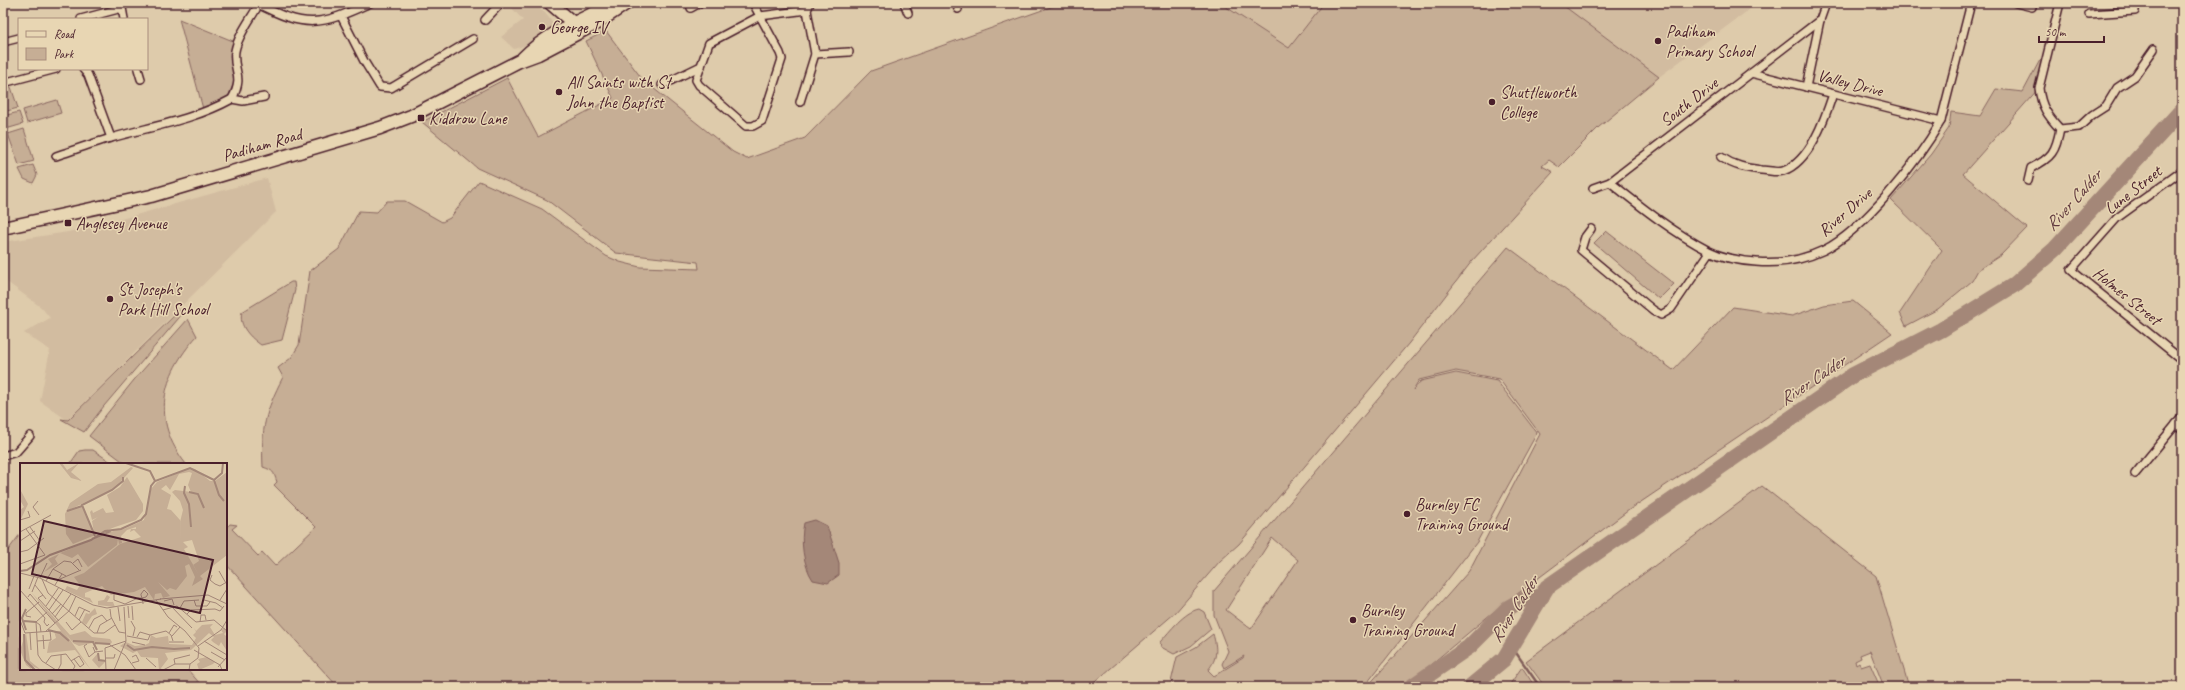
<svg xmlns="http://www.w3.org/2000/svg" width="2185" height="690" font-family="Caveat,sans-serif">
<rect width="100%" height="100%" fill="#decbab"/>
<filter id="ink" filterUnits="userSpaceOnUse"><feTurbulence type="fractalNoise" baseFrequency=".025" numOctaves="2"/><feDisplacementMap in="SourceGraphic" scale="8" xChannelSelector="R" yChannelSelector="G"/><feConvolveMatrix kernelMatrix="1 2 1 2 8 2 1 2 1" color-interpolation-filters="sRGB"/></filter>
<g filter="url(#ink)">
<g fill="#d2bca0">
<path d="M507 3H533L546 14 555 26 535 42 514 49 501 37 523 20Z"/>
<path d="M1220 3H1758L1659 77 1599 127 1559 167 1549 160 1493 209Z"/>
<path d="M267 178 276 212 67 420 40 401 50 350 24 333 50 318 42 308 3 279V242L68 232 118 220Z"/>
</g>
<g fill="#c6ae95" stroke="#886660" fill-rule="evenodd">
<path d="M1062 3H1108L1112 6 1114 3H1220L1289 48 1324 3H1365L1371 7 1375 3H1560L1659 77 1599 127 1559 167 1549 160 1542 166 1553 172 1472 261 1409 343 1239 544 1220 561 1175 613 1089 687H338L226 564V528L230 524 237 525 232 529 258 556 262 552 275 566 316 527 274 485 277 482C273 471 274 471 263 467 261 428 265 412 283 377L278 368 291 358 299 345 310 271 339 249 359 211 377 212 387 201H405L442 222 450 218 479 181 542 209 606 256 620 262 640 267 699 269 698 262 616 253 547 200 477 168 422 122 507 78 538 137 613 98 586 41 606 31 643 80 733 152 747 159 805 138 871 71Z"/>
<path d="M179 19 233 41 235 80 228 97 203 109Z"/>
<path d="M2040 60 2045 61 2039 88 1963 174 2027 228 2001 255 1978 270 1972 281 1938 309 1906 326 1900 313 1942 250 1891 200 1931 154 1949 128 1951 112 1980 116 1996 89 2023 92Z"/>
<path d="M11 87 18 108 3 112V89Z"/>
<path d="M57 100 61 113 27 123 23 110Z"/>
<path d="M19 112 23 124 6 129 3 116Z"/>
<path d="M24 129 34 161 19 165 8 134Z"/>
<path d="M33 165 37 175 33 183 24 179 19 169Z"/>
<path d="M1606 231 1674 284 1659 299 1594 243Z"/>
<path d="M1508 247 1673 370 1733 307 1792 316 1824 305 1853 301 1892 333 1629 510 1492 613 1404 687H1367L1469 571 1540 434 1499 379 1456 371 1419 380 1413 390 1421 381 1456 373 1497 381 1537 433 1477 542 1364 687H1175L1171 682 1177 657 1196 647 1213 634C1217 648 1218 658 1208 670L1214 676 1243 658 1244 656 1224 668 1222 664 1228 651 1214 615V591ZM1272 538 1298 560 1251 629 1226 610Z"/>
<path d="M291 282H294L295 290 282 340 261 345C251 338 238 326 242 312Z"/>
<path d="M182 308 184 312 104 406 84 432 61 419 68 420Z"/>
<path d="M188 319 197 336C161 376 151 420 186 464H126L89 436 134 380Z"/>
<path d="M85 450H93L114 464H70L79 451Z"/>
<path d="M1762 486 1876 576 1909 687H1884L1870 651 1860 655 1861 658 1855 661 1856 665 1859 663 1861 667 1870 664 1880 687H1545L1526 661Z"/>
<path d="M21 533V669H187L203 687H3V557Z"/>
<path d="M1199 609 1204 612 1211 629 1191 646 1174 654 1161 647 1160 642C1170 631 1184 612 1199 609Z"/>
<path d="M1522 667 1535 687H1508Z"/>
</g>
<path fill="#a48778" stroke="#805d59" d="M815 520 827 526 839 563V575L828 583 813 580C803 565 800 541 804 523Z"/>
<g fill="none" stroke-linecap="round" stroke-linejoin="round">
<path stroke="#805d59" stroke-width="2.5" d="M1512 647 1540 687"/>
<g stroke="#a48778" stroke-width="16">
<path d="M1411 687 1469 647 1508 608 1522 600 1542 596"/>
<path d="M1470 687 1504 659 1547 587 1853 375 1941 330 2014 285 2055 249 2182 110"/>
</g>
<defs>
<g id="minor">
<path d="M256 3C306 29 320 26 370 3"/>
<path d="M753 3 780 53 782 59 762 121 753 126H746L699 85 696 80 709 43 760 16 807 10"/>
<path d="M904 3 908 13"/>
<path d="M956 3 958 9"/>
<path d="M2016 3 2032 7"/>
<path d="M122 8 124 19"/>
<path d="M691 8 700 3"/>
<path d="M2089 14 2135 11V3"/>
<path d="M341 16 364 61 380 87 391 88 473 39"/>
<path d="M81 19 122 8 124 3"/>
<path d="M485 20 501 3"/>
<path d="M3 42 19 38"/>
<path d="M815 54 849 52"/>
<path d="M83 69 88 75 111 138"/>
<path d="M138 69 141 79"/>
<path d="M1751 73 1941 121"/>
<path d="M3 83 56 69"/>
<path d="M662 85 701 66"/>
<path d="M1806 87 1820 20 1826 3"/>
<path d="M232 99 243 101 264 97"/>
<path d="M800 102 815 54 807 10 810 3"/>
<path d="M2060 129 2079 127 2092 115 2106 106 2117 88 2135 76 2154 49"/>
<path d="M56 156C74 150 93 143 111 138 153 126 194 120 232 99 245 75 232 71 235 51 238 35 251 19 259 4"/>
<path d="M1721 157C1734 166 1746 168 1761 170 1767 170 1777 173 1783 171 1810 162 1825 118 1833 94"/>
<path d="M2182 171 2117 218 2071 270 2182 360"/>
<path d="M2028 181 2031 168C2052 158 2056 151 2060 129 2048 116 2041 107 2039 88L2060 3"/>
<path d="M1610 182C1641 207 1674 233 1709 251 1723 258 1740 261 1756 262 1779 264 1803 260 1824 250 1864 230 1918 161 1941 121L1971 3"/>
<path d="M1593 188 1610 182 1820 20"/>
<path d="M1591 229 1585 237 1581 250 1653 310 1661 315 1671 309 1710 252"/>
<path d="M2176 424 2182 430"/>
<path d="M3 456 16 452 30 436"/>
<path d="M2135 474 2182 417"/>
</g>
<g id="primary">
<path d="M550 3 579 28"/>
<path d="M523 58C547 33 583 19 613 4"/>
<path d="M3 228 151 196 380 128 411 116 519 61 538 54 597 23 627 3"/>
</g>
</defs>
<use href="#minor" stroke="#4a1f2b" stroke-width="10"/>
<use href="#primary" stroke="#4a1f2b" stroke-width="15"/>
<use href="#minor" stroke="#e8d6b3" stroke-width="7"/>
<use href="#primary" stroke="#e8d6b3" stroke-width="12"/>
</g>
</g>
<g fill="#4a1f2b" stroke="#e8d6b3" stroke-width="1.5">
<circle cx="542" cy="27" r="4"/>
<circle cx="1658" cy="41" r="4"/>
<circle cx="559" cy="92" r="4"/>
<circle cx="1492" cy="102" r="4"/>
<rect x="417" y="114" width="8" height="8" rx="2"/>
<rect x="64" y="219" width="8" height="8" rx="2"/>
<circle cx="110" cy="299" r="4"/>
<circle cx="1407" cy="514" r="4"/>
<circle cx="1353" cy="620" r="4"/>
</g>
<g text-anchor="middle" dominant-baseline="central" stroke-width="3" stroke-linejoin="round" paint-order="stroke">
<g font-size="17" fill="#4a1f2b" stroke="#e8d6b3" text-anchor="start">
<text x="550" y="27">George IV</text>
<text x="1666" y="31">Padiham<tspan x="1666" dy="20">Primary School</tspan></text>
<text x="567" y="82">All Saints with St<tspan x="567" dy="20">John the Baptist</tspan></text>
<text x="1500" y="92">Shuttleworth<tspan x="1500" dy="20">College</tspan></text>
<text x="429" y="118">Kiddrow Lane</text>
<text x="76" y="223">Anglesey Avenue</text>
<text x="118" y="289">St Joseph's<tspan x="118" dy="20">Park Hill School</tspan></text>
<text x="1415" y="504">Burnley FC<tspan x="1415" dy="20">Training Ground</tspan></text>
<text x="1361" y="610">Burnley<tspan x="1361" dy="20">Training Ground</tspan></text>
</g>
<g font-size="17" fill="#4a1f2b" stroke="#e8d6b3">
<text transform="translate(1850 83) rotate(14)">Valley Drive</text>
<text transform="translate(1689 102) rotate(-38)">South Drive</text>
<text transform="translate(262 145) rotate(-16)">Padiham Road</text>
<text transform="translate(2133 190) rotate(-38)">Lune Street</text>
<text transform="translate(1845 212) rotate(-41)">River Drive</text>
<text transform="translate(2127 296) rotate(39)">Holmes Street</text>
</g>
<g font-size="18" font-style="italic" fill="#60393e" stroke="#e8d6b3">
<text transform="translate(2073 200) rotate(-48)">River Calder</text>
<text transform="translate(1812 380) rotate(-34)">River Calder</text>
<text transform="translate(1514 609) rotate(-57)">River Calder</text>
</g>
</g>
<g transform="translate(20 463)">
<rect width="207" height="207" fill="#decbab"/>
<path d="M39 0H42L47 7 59 0 51 9 62 18 51 15ZM111 4 113 5 95 25 47 48 62 43 74 70 72 58 78 54 72 57 70 49 72 47 73 50 83 45 86 50 94 49 87 32 100 24 107 14 123 41V48L116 57 95 64 96 67 104 66 124 57 131 26 137 19 170 5 175 6 190 18H195L207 9V92L180 113 183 116 172 123 175 114 169 101 165 103 167 113 156 127 150 125 147 127 138 119 150 133 143 135 141 130 135 131 134 137 125 124 114 129 91 132 82 123 65 130V134L70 135 73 140 45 127 47 123 57 127 60 122 54 114 64 110 100 81 121 74 114 67 110 69 111 66H116V64L107 67 101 73 102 80 99 81 98 76 97 82 68 104 58 91 52 95 40 90 96 67 95 64 53 81 46 71 45 51 50 40 78 21 91 19ZM169 9 172 10 168 22 171 29 155 27 152 29 160 38 163 47 160 59 161 80 160 57 151 47 147 46 151 32 141 26 146 22 150 27 159 11ZM172 77 179 98 173 102 179 112 164 86 168 84 163 79ZM1 28 8 41 1 56 0 47 4 44 0 37ZM39 91 35 96 38 101 24 109 32 101 28 96ZM12 130 50 172 65 168 72 174 90 176 92 179 90 182 72 180 59 183 53 180 44 168 71 207 55 187 27 190 29 179 36 175 34 168H41ZM87 132 90 134 87 139H93L95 144 78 142V138L84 137ZM75 145 77 151 72 153 66 162 62 159 66 150 69 151ZM193 161 190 164 195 172 203 170 201 167 204 165 207 168 204 171 207 174V188L201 179 199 183 193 179 191 177 194 174 189 170 171 187 145 190 148 196 141 205 142 207H139L138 195 121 194 117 188 113 190 100 183 106 179 115 183 125 182 129 180 131 172 136 175 148 173 149 181 172 182 176 175 173 172 176 169 174 165 176 168 182 162ZM6 170 10 198 21 207 12 203 11 206 6 202 0 187ZM78 190 79 197 85 199 79 205 72 197ZM187 194 195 199 193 201 179 207 177 201 180 199 178 196Z" fill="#c6ae95" fill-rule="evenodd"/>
<path fill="none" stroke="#a48778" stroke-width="2" d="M106 0 130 8 135 18M194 17 199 32 204 38M165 23 164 30 169 41 171 64M169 29 178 31 184 45M47 48 62 43M75 73 62 42 92 27 103 18V14M72 76 91 68M0 108 7 107 30 92 71 77 85 68 101 66 121 57 126 51 131 23 135 18 170 5 194 17 202 10 203 0M4 158 16 159M6 167 2 155 6 146M28 167 40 170 49 178M4 171 5 197 15 207M53 178 73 179 77 187M75 180 90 181M107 182 114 187 132 184 154 186 170 185M78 190 79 197 86 198"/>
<path fill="none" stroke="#a38678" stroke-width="1" d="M18 38 13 44 19 52M0 57 10 54 8 48M10 64 20 78M0 69 31 52M0 78 15 68M0 89 8 87 24 75M53 100 58 96 62 104M0 101 25 92 6 66M33 106 46 113M199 108 207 122M0 110 20 115 73 142 87 145 141 136M192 112 190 117 195 121 200 123 205 120M20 115 27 100M22 116 28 130 74 170H84L95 162M40 116 61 107M26 118 33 106 44 98 51 99 59 107M15 122 26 136M35 122 42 111M9 126 14 113M0 127 25 155 24 159 27 163 29 161M12 129 18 114M94 131V137L105 141M23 132 18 135 39 158M8 134 10 131 35 160M140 136 188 132 207 141M136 137 148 154 165 168 179 185 178 195 170 201 169 207M174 137 176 143H187L190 139M184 137 196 140 203 145M200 137 207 126M144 138 152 136 154 142M105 141 118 135H122L126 134 128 131 124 127 121 131V132L122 135 123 140V141M26 143 39 124M108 143 109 155M112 143 113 157M151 143 172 165M98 144 100 158M160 145 164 138 179 137M90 146 91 154 99 169 105 170M29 147 43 127M143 147 157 143 176 159 194 157 207 168M27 149 16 159 18 192 22 198 36 207M32 151 41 141M167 151 171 147 195 146 200 148 204 143M55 153 59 144 70 149M11 154 6 153V150L19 139M35 154 51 131M0 157 5 170 33 168M59 157 65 146M111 158 115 165 113 173M16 159 20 162 21 169M46 159 52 167 61 159M180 159 181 152H185L186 157M69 165 74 156 82 152 87 158M26 168 49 148 56 133M10 170 11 187M77 170 80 162 92 155M149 170 154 162 157 164M23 172 24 186M107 173 128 177 130 172 146 168 151 172 153 178M152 173 160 164M117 174 120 169 130 172M17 178 31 177 30 168M184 178 207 192M112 179 125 182M149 179H164M67 181 64 183 69 194 75 189M90 182 105 192 116 207M178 183 201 167 207 157M73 184 75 189 83 188M174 187 200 202 202 207M191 189 205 197M86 195H94L95 191M126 195 136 204M51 198 54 196 56 195 59 193 64 201 60 204 54 196M26 200 31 193 46 191 55 203 53 207M112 200 119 198 116 192 112 194M155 201 154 196 170 192M198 204 207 194M38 207 41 201V192M86 207 85 185 106 178M94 207 106 178 104 144M143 207 155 201H170"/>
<path fill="#4a1f2b" fill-opacity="0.15" stroke="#4a1f2b" stroke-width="2" d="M24 58 193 97 180 150 12 111Z"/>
<rect width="207" height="207" fill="none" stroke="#4a1f2b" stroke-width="2"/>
</g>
<rect width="2185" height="690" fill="none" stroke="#e8d6b3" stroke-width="16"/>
<rect x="8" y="8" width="2169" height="674" fill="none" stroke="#4a1f2b" stroke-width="1.5" filter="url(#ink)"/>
<rect x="18" y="18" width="130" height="52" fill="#e8d6b3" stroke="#a98d7d"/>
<rect x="26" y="31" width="20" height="6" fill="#e8d6b3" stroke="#a98d7d"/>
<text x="54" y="38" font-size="12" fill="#4a1f2b">Road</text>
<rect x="26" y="48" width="20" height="12" fill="#c6ae95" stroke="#a98d7d"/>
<text x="54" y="58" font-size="12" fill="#4a1f2b">Park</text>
<path d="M2039 36v6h65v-6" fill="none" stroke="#4a1f2b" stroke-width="2"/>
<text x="2045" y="36" font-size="12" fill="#4a1f2b" stroke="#e8d6b3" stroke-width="3" paint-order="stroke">50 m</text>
</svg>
